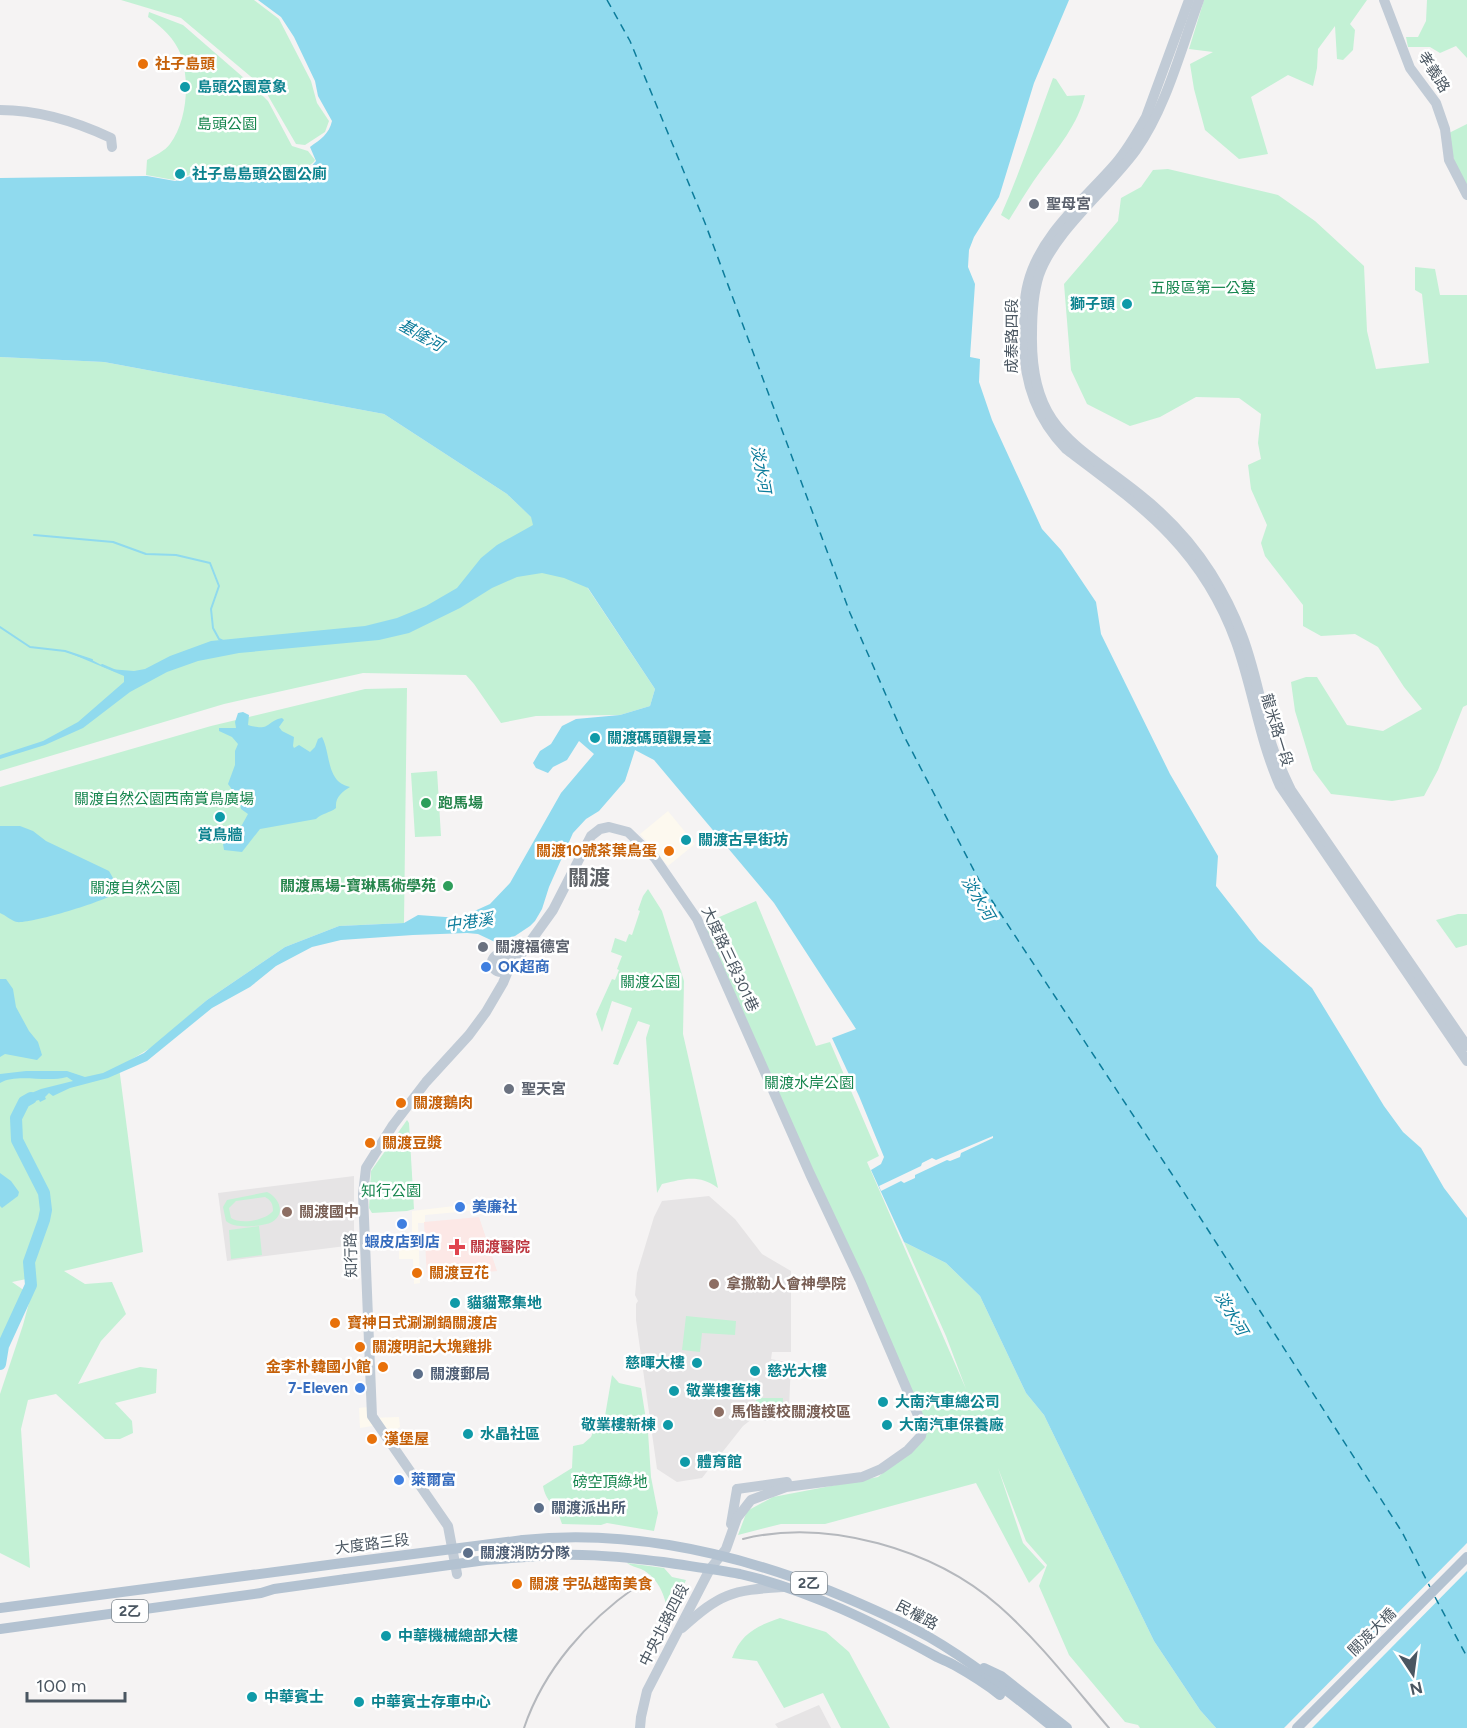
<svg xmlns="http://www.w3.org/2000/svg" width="1467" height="1728" font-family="Figtree,'Noto Sans TC',sans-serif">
<rect width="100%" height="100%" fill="#f5f3f3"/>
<g fill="#fdf9ef">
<path d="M668 811 695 844 668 866 640 834Z"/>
<path d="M480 1203V1210L425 1215V1223H418L420 1283 414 1284 413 1259H399V1243L412 1242V1211Z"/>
<path d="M368 1407 369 1418 399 1417 400 1427 387 1437 378 1425 360 1428 359 1408Z"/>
</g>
<g fill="#e6e4e5">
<path d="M354 1176V1245L227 1261 218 1193Z"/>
<path d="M709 1196 735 1219 762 1254 791 1271V1352H772L771 1359 791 1363 789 1408 784 1418 764 1421 757 1415 743 1426 702 1478 677 1482 657 1469 636 1320V1304L638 1301 635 1295 637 1273 654 1217 662 1201Z"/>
<path d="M819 1705 831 1728H778L775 1724Z"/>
</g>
<path fill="#fce8e6" d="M479 1217 497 1271 427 1278 424 1222Z"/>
<g fill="#c3f1d5" fill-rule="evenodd">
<path d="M121 0H254L279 19 311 81 317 103 329 121 325 132 305 145 296 144 263 87 181 18Z"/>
<path d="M1204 0H1367L1350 24 1355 30 1353 50 1343 60 1337 59 1335 26 1318 49 1317 68 1313 86 1288 75 1251 97 1268 154 1239 159 1205 130 1194 89 1190 64 1213 52 1189 49Z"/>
<path d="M1427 0H1467V58L1456 46 1440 53 1430 47H1408L1406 37H1418L1426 21Z"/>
<path d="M149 12 183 25 252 85 268 101 292 146 308 151 315 160C308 172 288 166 275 167V171H272L273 178 259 180 257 170 208 169 174 180 146 175 147 160C154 156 165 151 170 144 187 121 190 82 181 55 175 39 162 27 148 17Z"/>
<path d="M1053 78 1056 79 1067 96 1085 95C1078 124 1058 148 1040 172 1029 187 1019 204 1009 220L1001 215C1021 170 1036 124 1053 78Z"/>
<path d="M1467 124V185L1454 162 1449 133Z"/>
<path d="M1168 169 1278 195 1315 221 1364 266 1367 331 1376 369 1429 363 1422 294 1415 290V267L1435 269 1440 295H1467V705L1463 707 1438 770 1424 796 1392 801 1331 794 1313 770 1295 711 1291 682 1306 677H1317L1347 725 1383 731 1422 709 1404 687 1378 647 1355 634 1321 636 1303 626V605L1265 556 1261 543 1267 525 1251 489 1248 465 1261 459 1258 443 1261 414 1239 398 1196 397 1160 417 1130 426 1087 404 1071 370 1064 284 1118 221 1121 198 1141 187 1153 170Z"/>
<path d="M0 357 104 362 384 414 507 494 547 532 573 566 655 689 650 706 620 715 536 716 501 723 474 684 466 675 363 673 224 704 0 771Z"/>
<path d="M407 688 404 923 339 926 285 947 207 1000 157 1044 119 1067 143 1252 64 1271 85 1284 112 1282 126 1314 101 1341 78 1384 140 1367 157 1369 156 1393 115 1403 132 1421 133 1433 120 1439H105L56 1394 28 1400 21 1429 30 1568 0 1553V1394L23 1325 36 1277 12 1282 25 1291 0 1349V787L211 726 365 689Z"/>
<path d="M437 771 441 836 415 837 411 773Z"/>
<path d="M648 889 662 911 684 981 683 1034 718 1188C698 1174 685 1179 662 1184L657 1193 646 1038 650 1025 638 1021 618 1065 613 1064 632 1008 612 1001 602 1032 596 1014 612 979 615 980 619 970 617 969 622 956 611 952 615 938 626 942 629 934 632 935 640 911 638 910 643 896Z"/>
<path d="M756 901 816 1046 830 1042 879 1156 867 1162 966 1389 946 1336 904 1242 946 1263 980 1296 1026 1393 1044 1415 1154 1641 1200 1710 1216 1728H1140L1138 1725 1125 1722 1069 1655 1039 1586 1047 1565 1026 1541 998 1468 1023 1543 1045 1567 1029 1583 976 1483 825 1524H781L738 1535 747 1511 773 1497 878 1477 920 1441 926 1429 701 925Z"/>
<path d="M1458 914H1467V945L1456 948 1436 920Z"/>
<path d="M407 1120 409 1123 414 1209 407 1211 372 1213 369 1208 371 1171Z"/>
<path d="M267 1192C278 1197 287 1213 272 1222 262 1227 234 1229 226 1221L223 1207 227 1200ZM265 1197C271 1200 273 1204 273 1211 266 1220 241 1225 231 1218L229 1208 236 1201Z"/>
<path d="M259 1226 262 1255 231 1259 229 1230Z"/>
<path d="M686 1316 736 1321 735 1335 702 1333 700 1352 682 1350Z"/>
<path d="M612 1375 619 1383 641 1388 648 1432 651 1477 658 1513 654 1531 607 1523 601 1525 562 1524C557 1505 546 1503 543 1486L572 1468 573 1446 583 1444 591 1437 596 1424 605 1416Z"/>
<path d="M756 1398H783L782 1414 755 1413Z"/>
<path d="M627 1563 664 1568 672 1577 686 1580 669 1618C666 1599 660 1578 641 1569 636 1567 631 1566 627 1563Z"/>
<path d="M780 1618 826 1632 849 1652 890 1728H841L823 1693 784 1708 757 1661 732 1658C741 1633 757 1626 780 1618Z"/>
</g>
<g fill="#90daee">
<path d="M258 0H1069L1034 83 999 197 974 237 969 250 968 267 975 284 970 357 980 359 979 382 992 420 1042 529 1061 550 1096 602 1101 634 1170 774 1218 856 1216 886 1259 941 1312 988 1384 1106 1403 1132 1421 1148 1444 1188 1467 1218V1728H1216L1200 1710 1154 1641 1044 1415 1026 1393 980 1296 946 1263 904 1242 871 1170 881 1164 884 1157 859 1096 832 1038 856 1029 774 903 654 760 635 750 625 781 599 811 586 819 573 833 549 887 542 909 535 921 530 926 515 936 495 942 478 934 467 933 413 935 341 940 312 947 276 966 250 987 212 1008 147 1061 108 1078 70 1088 53 1096 49 1093 45 1097 46 1099 40 1102 39 1100 30 1102 21 1109V1100L29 1094 41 1089 73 1081 67 1077C46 1083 17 1073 0 1083V1074L26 1071H67L85 1077 103 1073 144 1053 207 1000 285 947 339 926 404 923 418 915 459 918 490 904 510 883 561 793 594 754 579 741 567 760 553 767 548 773 536 768 533 763 540 751 551 744 562 726 576 719 620 715 650 706 655 689 588 588 564 578 542 573 517 577 492 588 460 608 409 633 379 640 239 653 198 661 167 672 130 692 83 728 45 745 0 759V755L43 741 78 722 124 682V676L65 651 90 659 109 669 134 671 145 669 170 656 211 641 365 626 397 618 426 606 457 588 481 558 497 545 533 525 531 517 507 494 384 414 104 362 0 357V178L147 176 175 181 210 170 257 171 259 182 273 179 272 172H276V167L309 169 316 161 310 147C321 139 329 134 332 121L318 96 315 81 294 37 281 17Z"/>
<path d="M243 712 249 715 248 725C271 732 266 721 282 718L284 720 279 727 282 731 294 737 293 746 294 748 299 745 310 752 315 747 318 739 322 737C331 754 326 782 350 787 342 792 335 797 336 808 330 813 322 813 316 819L260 829 242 852 224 850 223 844 238 832 248 814 241 809 238 791H233L228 784 235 765V751L238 744 232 737 219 731V728H236L235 722 238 713Z"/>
<path d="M0 826H20L33 831 46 841 109 871 113 878V894C104 902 29 924 17 922 12 921 5 915 0 913Z"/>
<path d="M0 979H6L13 989 16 1007 29 1031 38 1042 42 1055 37 1060 5 1054 0 1057Z"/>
<path d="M0 1173 11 1181 19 1192 18 1196 2 1208 0 1206Z"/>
</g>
<g fill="#f5f3f3">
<path d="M993 1136V1138L961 1153 960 1157 950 1161 947 1160 915 1175V1178L904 1183 901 1181 881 1191 879 1186 921 1166 922 1163 932 1158 936 1160Z"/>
<path d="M1467 1543V1571L1312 1728H1284Z"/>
</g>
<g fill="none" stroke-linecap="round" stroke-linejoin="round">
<g stroke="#90daee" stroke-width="2">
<path d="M34 535 113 542 146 554 176 555 210 563 219 586 211 609 213 628 219 639 223 641"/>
<path d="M0 627 30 647 65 651 92 660"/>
<path d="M102 665 116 671"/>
</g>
<path stroke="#90daee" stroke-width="12" d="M0 1364 3 1346 31 1285 29 1262 44 1220 46 1210 44 1193 17 1140 16 1118 24 1102 31 1098"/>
<g stroke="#0c7c9b" stroke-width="1.5" stroke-dasharray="8 6" stroke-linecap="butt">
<path d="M607 0 630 41 705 223 850 613 903 734 981 884 1183 1191 1402 1532 1430 1587"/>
<path d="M1435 1597 1467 1657"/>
</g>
<g stroke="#c1cbd6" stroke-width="10">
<path d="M1189 0 1146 117C1137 133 1128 149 1116 163 1085 199 1040 235 1028 283 1023 302 1024 323 1024 342 1024 384 1037 419 1066 449 1142 506 1202 548 1236 642 1253 689 1259 739 1280 786L1467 1061"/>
<path d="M1199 0C1181 49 1166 108 1136 150 1108 189 1055 230 1039 275 1033 294 1032 314 1032 334 1030 429 1075 443 1139 494 1167 516 1192 543 1211 573 1223 592 1234 614 1242 635 1255 669 1261 704 1270 739 1275 757 1283 773 1291 790L1467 1046"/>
<path d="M1384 0 1410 68 1436 103 1445 129 1449 160 1467 195"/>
<path d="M0 110C39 110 75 121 111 138L112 147"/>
<circle cx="501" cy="963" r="9"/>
<path d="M737 1489 787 1482"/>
<path d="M731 1524 737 1489"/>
<path d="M457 1574 448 1526 372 1416 363 1194 366 1168 393 1125 426 1082 469 1035 486 1012 503 983 510 966 520 956 553 910 591 836 600 829 609 827 628 832 655 858 697 919 810 1174 860 1280 923 1427 921 1436 908 1450 881 1469 862 1477 786 1487 751 1500 737 1518 726 1549 710 1569 647 1691 641 1717 640 1728"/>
<path d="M682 1628C720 1594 731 1590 783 1587"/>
</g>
<g stroke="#b3c2d1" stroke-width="10">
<path d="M523 1540C629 1529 732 1552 830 1591 864 1605 897 1619 929 1637 974 1663 1014 1696 1054 1728"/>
<path d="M526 1557C573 1552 616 1556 663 1562 688 1566 714 1569 740 1574 809 1590 875 1623 937 1657 943 1660 949 1662 954 1665 970 1674 986 1684 1000 1695"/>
<path d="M0 1608 343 1563"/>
<path d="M0 1629 261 1593 274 1589 346 1579"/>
<path d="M984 1668 1001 1676 1067 1728"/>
<path d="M1297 1728 1467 1557"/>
</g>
<g stroke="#b5b8bd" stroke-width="2">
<path d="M743 1539C827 1518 934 1549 999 1606 1040 1642 1074 1687 1109 1728"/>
<path d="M524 1728C544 1669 587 1621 637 1586"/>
</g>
<g stroke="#b3c2d1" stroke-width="10">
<path d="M343 1563 523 1540"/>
<path d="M346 1579 486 1560 526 1557"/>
</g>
</g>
<g fill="#e8710a" stroke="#fff" stroke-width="2">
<circle cx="143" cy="64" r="6"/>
<circle cx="669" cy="851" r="6"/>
<circle cx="401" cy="1103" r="6"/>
<circle cx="370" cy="1143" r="6"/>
<circle cx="417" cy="1273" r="6"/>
<circle cx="335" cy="1323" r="6"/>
<circle cx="360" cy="1347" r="6"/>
<circle cx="383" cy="1367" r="6"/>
<circle cx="372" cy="1439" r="6"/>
<circle cx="517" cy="1584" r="6"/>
</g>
<g fill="#0f9aa8" stroke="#fff" stroke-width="2">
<circle cx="185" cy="87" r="6"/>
<circle cx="180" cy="174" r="6"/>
<circle cx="1127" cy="304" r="6"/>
<circle cx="595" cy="738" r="6"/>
<circle cx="220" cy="817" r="6"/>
<circle cx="686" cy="840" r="6"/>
<circle cx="455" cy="1303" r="6"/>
<circle cx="697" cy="1363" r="6"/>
<circle cx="755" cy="1371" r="6"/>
<circle cx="674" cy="1391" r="6"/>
<circle cx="883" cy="1402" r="6"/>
<circle cx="668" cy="1425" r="6"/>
<circle cx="887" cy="1425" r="6"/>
<circle cx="468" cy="1434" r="6"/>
<circle cx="685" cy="1462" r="6"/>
<circle cx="386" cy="1636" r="6"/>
<circle cx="252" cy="1697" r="6"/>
<circle cx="359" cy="1702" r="6"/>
</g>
<g fill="#6b7280" stroke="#fff" stroke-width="2">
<circle cx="1034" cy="204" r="6"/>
<circle cx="483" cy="947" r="6"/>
<circle cx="509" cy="1089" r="6"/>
</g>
<g fill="#2e9e5b" stroke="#fff" stroke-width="2">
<circle cx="426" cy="803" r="6"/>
<circle cx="448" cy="886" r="6"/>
</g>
<g fill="#3f7fe0" stroke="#fff" stroke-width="2">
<circle cx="486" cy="967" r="6"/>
<circle cx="460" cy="1207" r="6"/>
<circle cx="402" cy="1224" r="6"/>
<circle cx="360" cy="1388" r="6"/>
<circle cx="399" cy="1480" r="6"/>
</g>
<g fill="#8d6e63" stroke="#fff" stroke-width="2">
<circle cx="287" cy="1212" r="6"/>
<circle cx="714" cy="1284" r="6"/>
<circle cx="719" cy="1412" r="6"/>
</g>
<path fill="#e0444e" stroke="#fff" stroke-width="2" d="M454 1238h6v6h6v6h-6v6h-6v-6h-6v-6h6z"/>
<g fill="#5c6f8a" stroke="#fff" stroke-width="2">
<circle cx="418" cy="1374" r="6"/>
<circle cx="539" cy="1508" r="6"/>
<circle cx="468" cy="1553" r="6"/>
</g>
<g text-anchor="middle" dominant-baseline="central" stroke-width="5" stroke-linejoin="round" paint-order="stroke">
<g fill="#fff" stroke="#808990" stroke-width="1.5">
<rect x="791" y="1572" width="36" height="22" rx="4.5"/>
<rect x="112" y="1600" width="36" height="22" rx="4.5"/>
</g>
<g font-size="14" font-weight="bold" fill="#4a5661">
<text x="809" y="1583">2乙</text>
<text x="130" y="1611">2乙</text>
</g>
<g font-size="15" font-weight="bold" fill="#c56008" stroke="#fff" text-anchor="start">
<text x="155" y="64">社子島頭</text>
<text x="657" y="851" text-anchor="end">關渡10號茶葉鳥蛋</text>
<text x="413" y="1103">關渡鵝肉</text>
<text x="382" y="1143">關渡豆漿</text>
<text x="429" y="1273">關渡豆花</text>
<text x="347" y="1323">寶神日式涮涮鍋關渡店</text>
<text x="372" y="1347">關渡明記大塊雞排</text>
<text x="371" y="1367" text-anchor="end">金李朴韓國小館</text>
<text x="384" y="1439">漢堡屋</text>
<text x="529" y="1584">關渡 宇弘越南美食</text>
</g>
<g font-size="15" fill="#4a5661" stroke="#fff">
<text transform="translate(1434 72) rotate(58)">孝義路</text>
<text transform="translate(1012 336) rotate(-90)">成泰路四段</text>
<text transform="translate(1277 730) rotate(73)">龍米路一段</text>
<text transform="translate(730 959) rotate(65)">大度路三段301巷</text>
<text transform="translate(351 1255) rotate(-91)">知行路</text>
<text transform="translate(372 1544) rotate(-7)">大度路三段</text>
<text transform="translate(917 1615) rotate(28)">民權路</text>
<text transform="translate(664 1625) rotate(-63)">中央北路四段</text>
<text transform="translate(1372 1632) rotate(-45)">關渡大橋</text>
</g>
<g font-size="15" font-weight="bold" fill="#0d838f" stroke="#fff" text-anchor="start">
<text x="197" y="87">島頭公園意象</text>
<text x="192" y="174">社子島島頭公園公廁</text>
<text x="1115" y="304" text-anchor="end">獅子頭</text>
<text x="607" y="738">關渡碼頭觀景臺</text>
<text x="220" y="835" text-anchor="middle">賞鳥牆</text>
<text x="698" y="840">關渡古早街坊</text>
<text x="467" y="1303">貓貓聚集地</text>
<text x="685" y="1363" text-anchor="end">慈暉大樓</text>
<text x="767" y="1371">慈光大樓</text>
<text x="686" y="1391">敬業樓舊棟</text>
<text x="895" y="1402">大南汽車總公司</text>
<text x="656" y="1425" text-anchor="end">敬業樓新棟</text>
<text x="899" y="1425">大南汽車保養廠</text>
<text x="480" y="1434">水晶社區</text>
<text x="697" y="1462">體育館</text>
<text x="398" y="1636">中華機械總部大樓</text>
<text x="264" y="1697">中華賓士</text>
<text x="371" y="1702">中華賓士存車中心</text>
</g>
<g font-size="15" fill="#17864f" stroke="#fff">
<text x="227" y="124">島頭公園</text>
<text x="1203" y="288">五股區第一公墓</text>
<text x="164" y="799">關渡自然公園西南賞鳥廣場</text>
<text x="135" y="888">關渡自然公園</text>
<text x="650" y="982">關渡公園</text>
<text x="809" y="1083">關渡水岸公園</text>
<text x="391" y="1191">知行公園</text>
<text x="610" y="1482">磅空頂綠地</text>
</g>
<g font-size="15" font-weight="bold" fill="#5b616d" stroke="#fff" text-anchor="start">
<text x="1046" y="204">聖母宮</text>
<text x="495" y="947">關渡福德宮</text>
<text x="521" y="1089">聖天宮</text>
</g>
<g font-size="15" font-weight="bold" fill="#27864d" stroke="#fff" text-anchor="start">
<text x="438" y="803">跑馬場</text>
<text x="436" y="886" text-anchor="end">關渡馬場-寶琳馬術學苑</text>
</g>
<g font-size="15" font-weight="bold" fill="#366cbe" stroke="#fff" text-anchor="start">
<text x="498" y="967">OK超商</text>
<text x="472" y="1207">美廉社</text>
<text x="402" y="1242" text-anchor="middle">蝦皮店到店</text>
<text x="348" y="1388" text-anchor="end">7-Eleven</text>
<text x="411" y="1480">萊爾富</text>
</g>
<g font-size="15" font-weight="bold" fill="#785e54" stroke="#fff" text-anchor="start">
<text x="299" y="1212">關渡國中</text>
<text x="726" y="1284">拿撒勒人會神學院</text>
<text x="731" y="1412">馬偕護校關渡校區</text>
</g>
<g font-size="15" font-weight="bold" fill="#be3a42" stroke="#fff" text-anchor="start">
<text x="470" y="1247">關渡醫院</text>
</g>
<g font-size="15" font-weight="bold" fill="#4e5e75" stroke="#fff" text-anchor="start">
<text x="430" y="1374">關渡郵局</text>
<text x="551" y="1508">關渡派出所</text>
<text x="480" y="1553">關渡消防分隊</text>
</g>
<g font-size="16" font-style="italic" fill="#0c7c9b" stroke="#fff">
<text transform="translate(421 335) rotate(29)">基隆河</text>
<text transform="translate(761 469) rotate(80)">淡水河</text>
<text transform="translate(978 898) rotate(59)">淡水河</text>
<text transform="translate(469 922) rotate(-8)">中港溪</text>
<text transform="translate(1231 1313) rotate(59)">淡水河</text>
</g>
<g font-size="21" font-weight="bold" fill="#5f6368" stroke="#fff">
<text x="589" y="877">關渡</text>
</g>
</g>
<g transform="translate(1413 1674) rotate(167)" stroke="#ffffff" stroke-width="4.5" paint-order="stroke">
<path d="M0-4.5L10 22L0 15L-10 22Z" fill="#4a5661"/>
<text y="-9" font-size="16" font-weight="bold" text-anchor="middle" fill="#4a5661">N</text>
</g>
<path d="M27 1692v9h98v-9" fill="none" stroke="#4a5661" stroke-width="3"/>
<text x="36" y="1692" font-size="18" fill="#4a5661" stroke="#ffffff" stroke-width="4.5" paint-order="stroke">100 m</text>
</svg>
